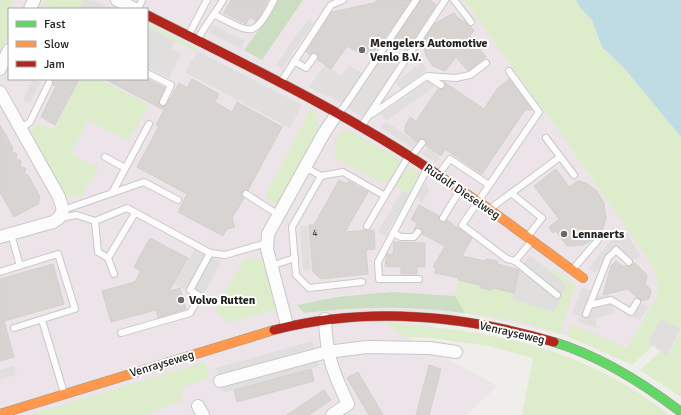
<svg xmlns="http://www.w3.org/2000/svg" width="681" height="415" font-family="Signika,sans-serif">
<rect width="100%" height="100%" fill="#f0eeeb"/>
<path fill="#ede4e9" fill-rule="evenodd" d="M0 0H464L663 273 658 301 627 349 465 313 407 337 497 386 467 415H0ZM9 9H147V79H9Z"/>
<g fill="#ddeccb">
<path d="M0 0H11L16 9H9V36L0 54Z"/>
<path d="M46 0H84L79 9H54L48 6 47 9H37Z"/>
<path d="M464 0H576L579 6 592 20 602 47 625 69 681 137V329L661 319 654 345 632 365 567 336 571 324 627 348 658 295V283L652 265 569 145Z"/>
<path d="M147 23 196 48 195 52 147 27Z"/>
<path d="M80 79H99L150 105 128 141 88 120 71 153 98 168 81 197 63 195 29 134 37 123 54 130Z"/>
<path d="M312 106 317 117 318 127 291 182 277 205 269 200 265 195Z"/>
<path d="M340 131H350L399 159V164L388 182 383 183 333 157 338 149 333 144Z"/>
<path d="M410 166 420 174 410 195 395 187 406 169Z"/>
<path d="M248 258 265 260 275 310 227 323 215 310 243 260Z"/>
<path d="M554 268 575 285 560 334C529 323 497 317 465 313L455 296 458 280 513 292 540 283Z"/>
<path d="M385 323C490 330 584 347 669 415H522L533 358 489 346 432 338 406 337Z"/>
<path d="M681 331V397L640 370 661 351 667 356Z"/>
<path d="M205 362 210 378 186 386 181 390 183 400 145 415H28Z"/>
</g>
<g fill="#cbdec1">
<path d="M278 0H303L262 60 244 50 270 15Z"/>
<path d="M392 292 455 296 465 313C410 306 359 306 304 313L297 305 337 297Z"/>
</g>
<g fill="#e0dfde">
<path d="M84 0H93L111 9H79Z"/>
<path d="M308 19 313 23 282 69 276 65Z"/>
<path d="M213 25 245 41 241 49 209 33Z"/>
<path d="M147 27 175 42 171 48 181 54 169 78 147 67Z"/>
<path d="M197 51 302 105 290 128 185 72Z"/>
<path d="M377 52 398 66 362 117 329 95 326 97 309 87 325 65 341 76 349 65 362 73Z"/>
<path d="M422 62 427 70 401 89 395 82Z"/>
<path d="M33 79 41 82 30 103 23 100Z"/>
<path d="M429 80 434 87 386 121 381 114Z"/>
<path d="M386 122 417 142 413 148 381 128Z"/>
<path d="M427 148 440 157 436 163 422 154Z"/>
<path d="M426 182 429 191 421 204 417 196Z"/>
<path d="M402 191 410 195 385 236 378 232Z"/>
<path d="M300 226H308L311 269 303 271Z"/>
<path d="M617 232 627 233 641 257 633 259 611 251 595 273 589 268Z"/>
<path d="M195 248 221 262 201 299 174 284Z"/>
<path d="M530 255 567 285 554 312 512 299 519 269Z"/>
<path d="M582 287 602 296 609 295 615 313 596 318 597 328 577 322 579 316 572 315Z"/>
<path d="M641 303 648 306 640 320 633 316Z"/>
<path d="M661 319 681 329 667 356 648 342Z"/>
<path d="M312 341 319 366 223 393 216 368Z"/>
<path d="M14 366 17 375 0 379V370Z"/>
</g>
<path fill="#bfdbe3" d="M576 0H681V137L625 69 602 47 592 20 579 6Z"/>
<g fill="#d7d4d2" stroke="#d3d0cc">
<path d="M231 0H268L258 19 256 21 250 17 246 24 224 13Z"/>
<path d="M377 0H411L376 50 365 54 359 53 347 46 331 69 318 60V56L316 53 310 55 306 52 332 12 374 3Z"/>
<path d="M420 0H430L436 5 406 50 393 42Z"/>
<path d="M454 13 458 18 465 22 474 30 470 36 486 57 468 71 456 57 445 71 433 66 426 56 422 42 434 24Z"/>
<path d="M51 79H79L55 125 41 117 56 86 53 85Z"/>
<path d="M105 79H147L165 88 159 102 163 106 167 104 179 83 187 88 192 79 219 94 215 102 232 112 237 102 282 127 248 190 242 192 244 198 232 218 235 227 227 229 223 236 178 212 187 194 137 167 159 126 156 125 164 110Z"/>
<path d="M509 79 532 110H525L482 174 445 149 441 156 426 146 424 139H421L417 142 405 132V127L410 117 416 121 438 89 444 88V82L484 109 497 89Z"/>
<path d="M0 125 13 148 12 152 17 154 16 159 21 161 20 167 26 168 24 174 28 175 40 197 38 204 14 217 0 192Z"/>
<path d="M556 169 569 187 578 181 586 183 597 191 604 203 606 218 603 229 599 236 583 245 567 246 556 231 553 233 549 227 559 219 534 186Z"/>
<path d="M339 180 347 184 348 181 368 192 345 232 374 230 375 249 366 250 368 274 321 279 313 272 309 225H314Z"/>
<path d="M419 205 439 216 440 222 447 220 472 238 462 256 485 261 487 259 497 261 498 264 519 270 514 293 493 288 490 290 481 288 480 285 458 280 459 278 435 273 436 267H433L445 246 422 234 420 228H417L414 230 417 223 411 220Z"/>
<path d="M150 238 188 258 169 291 180 288 186 309 158 318 156 310 111 322 102 291 135 282 141 271 134 267Z"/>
<path d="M394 242 425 243V267H417V274H401V267L385 266 387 254H393Z"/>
<path d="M616 261 622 266H630L635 263 647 275 645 284 651 290 649 299 641 301 628 289 603 295 611 266Z"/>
<path d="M53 264 64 304 4 321 14 357 0 361V279Z"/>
<path d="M429 365 441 369 429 415H416Z"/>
<path d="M311 369 314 381 237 402 234 390Z"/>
<path d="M358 372 383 415H369L347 378Z"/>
<path d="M324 390 331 400 309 415H287Z"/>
</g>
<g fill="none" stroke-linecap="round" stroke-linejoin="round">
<defs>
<g id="lane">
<path d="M454 0 471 22"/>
<path d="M138 9 142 0"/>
<path d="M215 15C252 33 253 40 274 0"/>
<path d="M189 34 207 0"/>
<path d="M198 39C205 25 215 14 223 0"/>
<path d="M294 61 306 68 314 57"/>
<path d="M509 71 539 112 462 225 507 259 515 261"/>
<path d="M147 73 171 85 163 102"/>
<path d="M429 77 441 85"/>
<path d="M281 82 331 5 343 0"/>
<path d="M337 114 344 107 416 0"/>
<path d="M372 114 427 76 456 78 470 75 486 63"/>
<path d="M361 127 445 0"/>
<path d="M20 129 30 122 49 83"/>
<path d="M546 138 574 175"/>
<path d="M412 156 422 143"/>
<path d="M105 157 125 168"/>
<path d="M305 167 321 176 343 172 385 196"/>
<path d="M439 174 450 159 489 185"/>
<path d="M321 176 292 227 296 275 309 288 362 282"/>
<path d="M112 193 149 124"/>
<path d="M511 193 542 218 528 236"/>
<path d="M246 194 279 215"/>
<path d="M491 208 560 157"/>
<path d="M63 210 144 182 178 200"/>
<path d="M59 218 77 215 95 221 127 208 210 253 190 290 200 296 190 313 121 333"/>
<path d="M443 218 460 190"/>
<path d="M95 221 98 252 108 258 114 274"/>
<path d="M367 226 408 157"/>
<path d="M393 233 401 237H414L418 232"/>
<path d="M11 234 20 266"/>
<path d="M531 242 515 261 557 295"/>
<path d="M210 253 225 255 267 243"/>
<path d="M108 258 135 213"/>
<path d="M271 266 295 258"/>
<path d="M573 269 598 240"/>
<path d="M0 272 58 254 75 309 14 328"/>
<path d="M419 279H379L378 262 427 169"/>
<path d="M590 305 611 300 631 312 637 302"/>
<path d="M586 314 608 258 616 250 629 262"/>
<path d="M42 320 64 393"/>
</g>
<g id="street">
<path d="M117 0 135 9"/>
<path d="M30 9 34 0"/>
<path d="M0 69 9 50"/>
<path d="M0 92 59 197 63 210 59 218 53 222 0 237"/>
<path d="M325 319C326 355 333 372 348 404L332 415"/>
<path d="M287 325 267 249 268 234 324 133 336 115"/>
<path d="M220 381 327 352 367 347 430 348 456 352"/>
<path d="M198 406 203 415"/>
</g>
<path id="fast" d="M554 342C600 356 643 383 681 412"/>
<g id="slow">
<path d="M438 175 489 209 583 278"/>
<path d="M0 414 274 330"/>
</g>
<g id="jam">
<path d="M147 15C246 65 347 113 438 175"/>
<path d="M274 330C367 306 463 315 554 342"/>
</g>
</defs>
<use href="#lane" stroke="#c9c8c7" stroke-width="8"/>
<use href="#street" stroke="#c9c8c7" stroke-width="14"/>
<use href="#fast" stroke="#999a82" stroke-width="10"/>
<use href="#slow" stroke="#999a82" stroke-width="10"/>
<use href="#jam" stroke="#999a82" stroke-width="10"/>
<use href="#lane" stroke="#fdfcfc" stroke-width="6"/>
<use href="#street" stroke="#fdfcfc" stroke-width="12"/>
<use href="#fast" stroke="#63d668" stroke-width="9"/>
<use href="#slow" stroke="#ff974d" stroke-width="9"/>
<use href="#jam" stroke="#b3261e" stroke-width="9"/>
</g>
<g fill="#6a6968" stroke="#fff" stroke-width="1.5">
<circle cx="362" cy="50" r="4"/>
<circle cx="564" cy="234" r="4"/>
<circle cx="181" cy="300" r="4"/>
</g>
<g text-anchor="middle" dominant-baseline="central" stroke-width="4" stroke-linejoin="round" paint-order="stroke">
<g font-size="10" fill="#4f4e4e">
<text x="315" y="233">4</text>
</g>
<g font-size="12" font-weight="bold" fill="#222" stroke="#fff" text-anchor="start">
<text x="370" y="43">Mengelers Automotive<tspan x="370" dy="14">Venlo B.V.</tspan></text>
<text x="572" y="234">Lennaerts</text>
<text x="189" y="300">Volvo Rutten</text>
</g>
<g font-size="12" fill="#222" stroke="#fff">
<text transform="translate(462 192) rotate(34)">Rudolf Dieselweg</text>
<text transform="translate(512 333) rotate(13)">Venrayseweg</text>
<text transform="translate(162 364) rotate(-17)">Venrayseweg</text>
</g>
</g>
<rect x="8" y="8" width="140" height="72" fill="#ffffff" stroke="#a7a7a7"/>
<rect x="16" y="21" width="20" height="6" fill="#63d668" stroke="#a7a7a7"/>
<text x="44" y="28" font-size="12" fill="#222222">Fast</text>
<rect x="16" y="41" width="20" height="6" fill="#ff974d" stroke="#a7a7a7"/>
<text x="44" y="48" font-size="12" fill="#222222">Slow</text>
<rect x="16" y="61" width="20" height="6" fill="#b3261e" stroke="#a7a7a7"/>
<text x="44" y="68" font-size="12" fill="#222222">Jam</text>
</svg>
